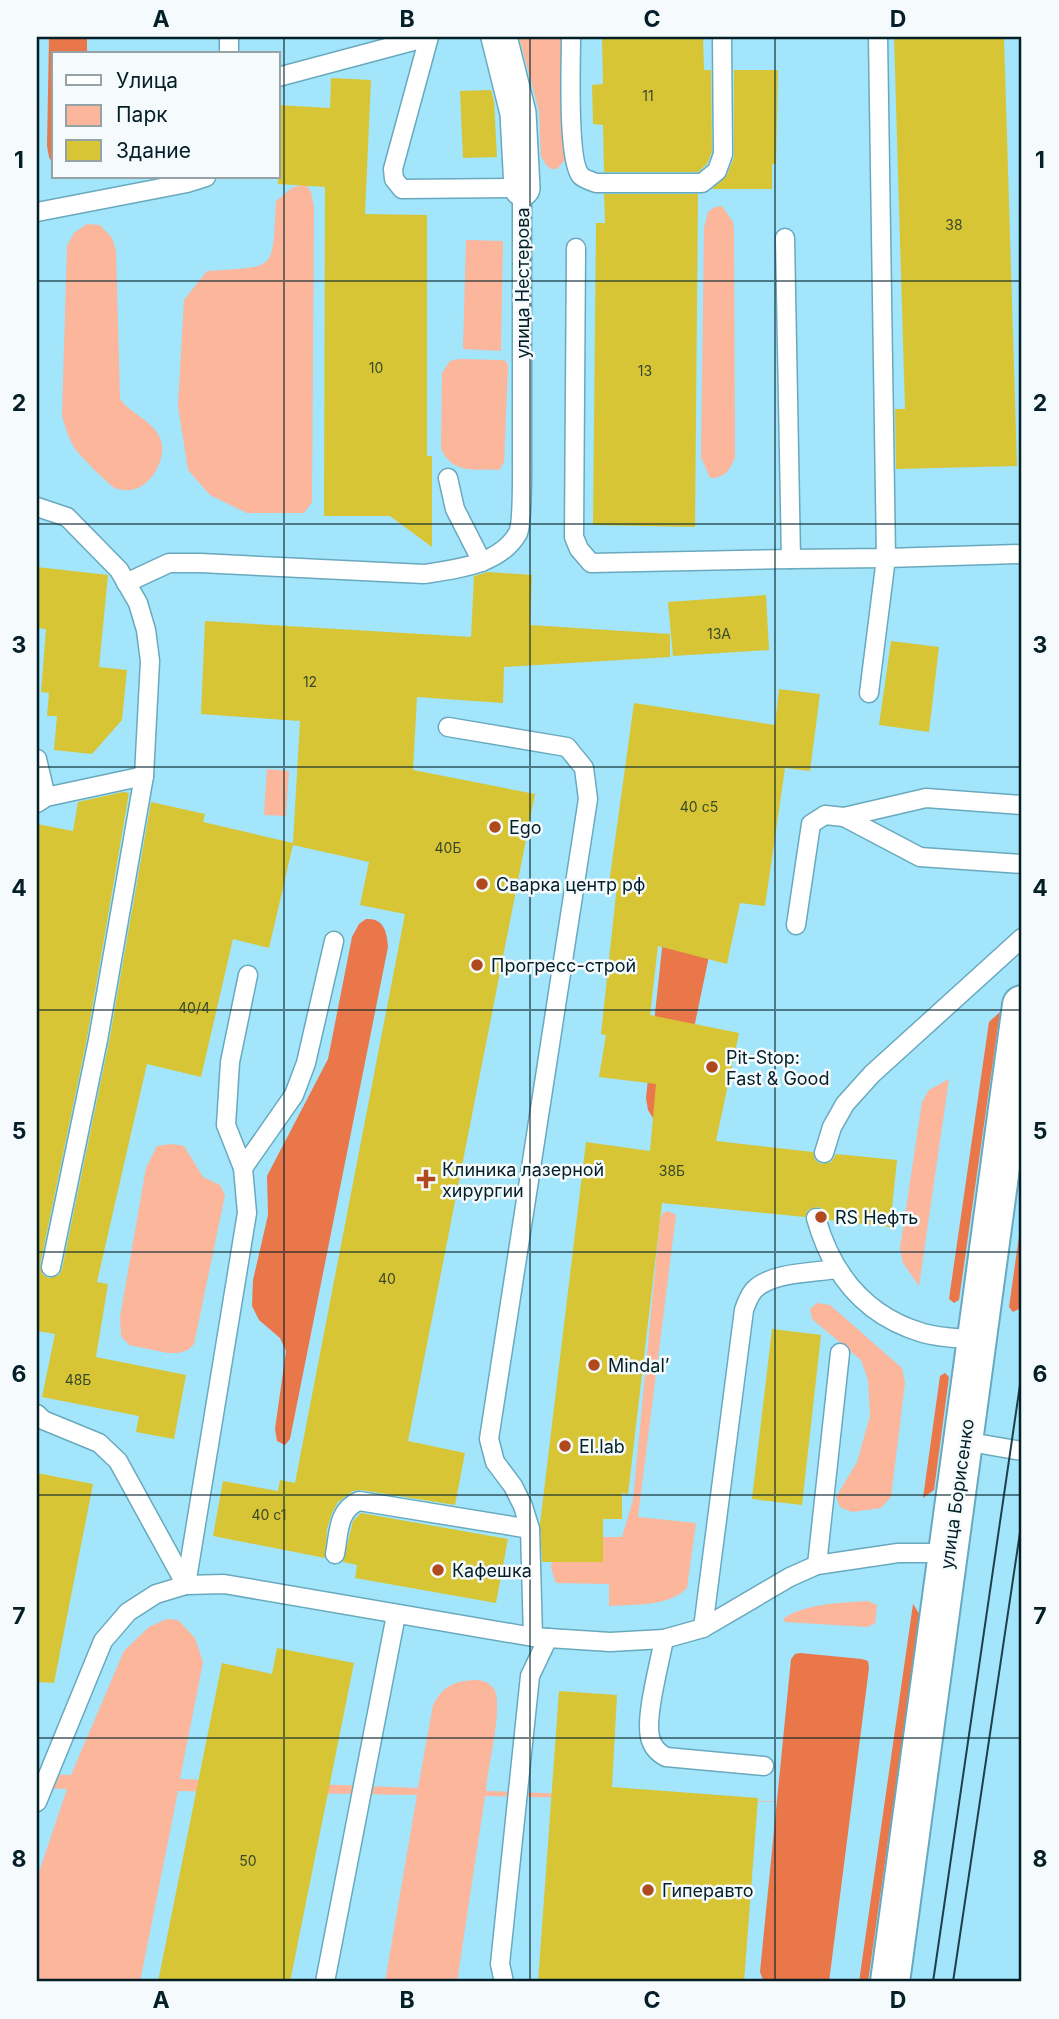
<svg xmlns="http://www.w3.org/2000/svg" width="1059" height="2019" font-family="Inter,sans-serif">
<rect width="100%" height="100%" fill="#a3e5fb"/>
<g fill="#fcb69b">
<path d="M519 37H563L565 160 557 169H551L546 165 541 156 539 111Z"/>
<path d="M305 184 311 192 314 207 312 502 304 513H247L210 495 188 470 178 406 184 300 207 271C278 266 272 273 276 201L292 188Z"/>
<path d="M722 206 733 222 734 230 735 457C730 470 725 478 710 478L701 457 704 228 708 212 715 207Z"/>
<path d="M87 224 100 225 112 238 116 251 120 399C131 414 150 419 159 436 170 456 150 493 125 490 122 490 118 489 115 488 108 484 81 457 76 450 69 440 65 427 62 415L67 246 74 233Z"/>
<path d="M466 240 503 241 501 351 463 349Z"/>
<path d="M459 359 501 360 506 361 508 366 504 462 499 470C475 469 451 474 441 448L442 373 450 361Z"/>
<path d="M267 769 289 771 286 816 264 815Z"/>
<path d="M949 1079 919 1286 903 1263 900 1248 922 1102 929 1090Z"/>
<path d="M172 1144 184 1146 203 1177 220 1185 225 1195 194 1344 188 1350 178 1353H168L129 1345 121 1336 120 1317 146 1168 157 1146Z"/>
<path d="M668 1211 676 1215 675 1223 638 1517 696 1523 687 1588C669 1607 634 1604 609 1606V1584L556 1583 551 1568 552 1562H603V1537H622L633 1500 660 1220 663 1213Z"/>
<path d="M817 1303 830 1305 902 1368 905 1383 891 1497 881 1508 852 1512 840 1507 836 1497 857 1462 870 1416 868 1380 861 1360 812 1319 810 1309Z"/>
<path d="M868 1601 877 1605 875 1623 868 1627 785 1622 783 1619C805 1603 842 1603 868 1601Z"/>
<path d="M167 1619 178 1620 195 1638 203 1662 180 1779 418 1788 433 1705C440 1691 449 1683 465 1681 476 1679 487 1679 494 1689 504 1705 487 1769 486 1791L818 1803 485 1796 457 1982H385L417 1795 178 1791 140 1982H37V1878L67 1789 37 1788V1774L71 1775 124 1651 149 1627Z"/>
</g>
<g fill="#e97749">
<path d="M49 37H87V54H54V167L49 157 47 146Z"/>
<path d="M366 919C384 918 387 932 388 947L290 1439 285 1445 277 1441 275 1429 286 1351 280 1338 259 1320 252 1306 253 1280 268 1215 267 1176 328 1059 352 937 359 924Z"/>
<path d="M663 939 712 942 677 1109 658 1126 648 1110 646 1098Z"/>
<path d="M1000 1012 959 1300 954 1303 949 1299 989 1022Z"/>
<path d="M1022 1215V1284L1019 1309 1013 1312 1009 1307Z"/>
<path d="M945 1373 949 1377 934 1490 923 1498 940 1376Z"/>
<path d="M913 1604 920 1615 868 1982H859Z"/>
<path d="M800 1653 862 1659 868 1661 869 1668 829 1982H764L760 1972 791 1659 795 1654Z"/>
</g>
<g fill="#d7c535">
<path d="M602 37H703L704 70H711L712 152 707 164 698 172H604L603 125 593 124 592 85 603 84Z"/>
<path d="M894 37H1004L1017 466 896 469 895 409H905Z"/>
<path d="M734 70H778L776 164H772V189H712L727 175 734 157Z"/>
<path d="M331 78 371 80 365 214 427 215V456H432V547L390 516H324L325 187 278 184V105L330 108Z"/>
<path d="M491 90 494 101 497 157 463 158 460 91Z"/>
<path d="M604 194H698L695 527 593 525 596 223H605Z"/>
<path d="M37 567 108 575 99 667 127 670 122 720 92 754 54 750 57 716H47L49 693 41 692 46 629 37 628Z"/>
<path d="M488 572 532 575 530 625 670 634V657L504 667 503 703 417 697 413 770 535 794 408 1441 465 1453 455 1505 361 1490 353 1491 338 1502 332 1513 327 1529 325 1558 213 1536 223 1481 278 1491 280 1480 295 1483 405 914 360 905 369 862 293 845 269 948 233 939 201 1077 147 1064 97 1282 108 1284 96 1357 186 1375 174 1439 136 1432 139 1416 42 1397 55 1334 37 1331V824L73 831 78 802 123 792 129 793 87 1038 40 1265 43 1275 49 1278 59 1275 62 1269 109 1042 151 802 205 814 203 822 293 843 300 721 201 714 205 621 471 637 474 576Z"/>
<path d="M766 595 769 650 673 656 668 602Z"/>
<path d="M891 641 939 647 929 732 879 725Z"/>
<path d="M779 689 820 694 810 771 785 768 765 906 740 903 727 964 658 946 650 1015 739 1033 716 1141 813 1152 815 1160 821 1164 831 1162 836 1154 897 1160 890 1227 829 1220 824 1210 818 1207 808 1210 805 1217 662 1203 628 1494 622 1493V1519H603V1562H542L540 1524 586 1142 650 1151 656 1084 599 1077 606 1035 601 1034 617 885 609 884 634 703 775 725Z"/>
<path d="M772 1329 821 1335 802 1505 752 1499Z"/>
<path d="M37 1473 93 1484 54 1683 37 1682Z"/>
<path d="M361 1513 508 1539 496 1603 355 1578 357 1565 343 1562 353 1521Z"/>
<path d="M277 1648 354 1663 290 1982H158L222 1663 272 1674Z"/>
<path d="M559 1691 617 1695 612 1787 758 1798 744 1982H538Z"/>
</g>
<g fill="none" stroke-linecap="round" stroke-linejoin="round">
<defs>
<g id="service">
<path d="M571 37C571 61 567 161 581 176 584 179 591 181 596 183H702L717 171 723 154 722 37"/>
<path d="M229 54V37"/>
<path d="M278 77 428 37"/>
<path d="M37 212 187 183 206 177"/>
<path d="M785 238 791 559 886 558 878 37"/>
<path d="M576 248 574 537 579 549 591 563 791 559"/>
<path d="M448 478 455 509 482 562"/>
<path d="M37 507 67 517 119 570 138 603 146 630 150 661 144 776 98 1040 51 1267"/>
<path d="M126 583 169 563H200L424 574C456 569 500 565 518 533 523 522 522 468 522 453 522 365 522 276 522 188L402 189 394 179 393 169 429 37"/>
<path d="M869 693 886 558 1022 554"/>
<path d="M448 727 567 747 584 768 588 799 489 1439 495 1462 513 1486 523 1506 530 1529 533 1637"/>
<path d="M37 759 46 797"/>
<path d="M37 803 46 797 144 776"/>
<path d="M844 817 920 857 1022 864"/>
<path d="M796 925 811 824 825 815 844 817 926 798 1022 805"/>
<path d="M824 1153 832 1127 845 1104 872 1074 1022 938"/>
<path d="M243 1168 226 1125 230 1062 248 975"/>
<path d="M816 1218C832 1275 865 1316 923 1333 940 1338 960 1338 977 1340"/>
<path d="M37 1414 43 1420 99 1443 118 1461 186 1585"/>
<path d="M964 1441 1022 1451"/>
<path d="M335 1554C339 1534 337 1510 359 1501L530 1529"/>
<path d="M817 1565 840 1353"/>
<path d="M186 1585 247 1213 243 1168 294 1095 306 1063 334 941"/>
<path d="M703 1628 744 1310C746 1304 749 1296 754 1290 772 1272 812 1273 836 1269"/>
<path d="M664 1639C660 1662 645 1716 650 1737 652 1746 658 1753 666 1757L764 1766"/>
<path d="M37 1802 103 1641 128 1612 156 1594 186 1585 224 1584 533 1637 610 1642 664 1639 703 1628 790 1577 817 1565 898 1553H949"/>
<path d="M325 1982 396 1615"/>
<path d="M504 1982 500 1964 530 1676 548 1638"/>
</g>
<path id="minor" d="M499 37 518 113 522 188"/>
<path id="primary" d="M890 1982 1022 1005"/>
</defs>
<use href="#service" stroke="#69a9be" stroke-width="21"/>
<use href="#minor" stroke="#69a9be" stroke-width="38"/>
<use href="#primary" stroke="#69a9be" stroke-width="42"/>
<use href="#service" stroke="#fff" stroke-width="18"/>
<use href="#minor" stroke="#fff" stroke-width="35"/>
<use href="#primary" stroke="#fff" stroke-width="38"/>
<g stroke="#1f404b" stroke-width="2">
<path d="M933 1982 1022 1371"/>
<path d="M953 1982 1022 1519"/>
</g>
</g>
<path fill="none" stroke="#041f27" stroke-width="2" stroke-opacity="0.55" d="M284 37V1982M530 37V1982M775 37V1982M37 281H1022M37 524H1022M37 767H1022M37 1010H1022M37 1252H1022M37 1495H1022M37 1738H1022"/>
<g fill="#b04a1e" stroke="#f5fbfd" stroke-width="2.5">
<circle cx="495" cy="827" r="7"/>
<circle cx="482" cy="884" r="7"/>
<circle cx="477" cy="965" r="7"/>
<circle cx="712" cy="1067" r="7"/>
<path d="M422.5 1168.5h7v7h7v7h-7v7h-7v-7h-7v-7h7z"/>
<circle cx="821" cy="1217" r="7"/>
<circle cx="594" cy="1365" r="7"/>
<circle cx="565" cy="1446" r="7"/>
<circle cx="438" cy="1570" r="7"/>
<circle cx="648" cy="1890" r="7"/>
</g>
<g text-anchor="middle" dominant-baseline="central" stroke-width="5" stroke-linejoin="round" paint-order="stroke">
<g font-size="14" fill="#39482a">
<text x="648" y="95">11</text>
<text x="954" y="224">38</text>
<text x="376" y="367">10</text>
<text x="645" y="370">13</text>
<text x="719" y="633">13А</text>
<text x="310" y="681">12</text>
<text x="699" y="806">40 с5</text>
<text x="448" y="847">40Б</text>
<text x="194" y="1007">40/4</text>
<text x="672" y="1170">38Б</text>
<text x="387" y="1278">40</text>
<text x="78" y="1379">48Б</text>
<text x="269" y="1514">40 с1</text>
<text x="248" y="1860">50</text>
</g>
<g font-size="18" fill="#041f27" stroke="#f5fbfd">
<text transform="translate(522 283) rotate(-90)">улица Нестерова</text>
<text transform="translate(957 1494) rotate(-82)">улица Борисенко</text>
</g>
<g font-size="18" fill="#041f27" stroke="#f5fbfd" text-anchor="start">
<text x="509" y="827">Ego</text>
<text x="496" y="884">Сварка центр рф</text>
<text x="491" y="965">Прогресс-строй</text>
<text x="726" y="1057">Pit-Stop:<tspan x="726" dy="21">Fast &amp; Good</tspan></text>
<text x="442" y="1169">Клиника лазерной<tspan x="442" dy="21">хирургии</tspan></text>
<text x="835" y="1217">RS Нефть</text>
<text x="608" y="1365">Mindal’</text>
<text x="579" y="1446">El.lab</text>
<text x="452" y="1570">Кафешка</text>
<text x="662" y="1890">Гиперавто</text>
</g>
</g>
<rect width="1059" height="2019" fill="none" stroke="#f5fbfd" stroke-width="77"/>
<rect x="52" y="52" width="228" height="126" fill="#f5fbfd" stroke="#95a3a7" stroke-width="2"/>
<rect x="66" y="75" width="35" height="10" fill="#ffffff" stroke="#95a3a7" stroke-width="2"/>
<text x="116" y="88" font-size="21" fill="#041f27">Улица</text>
<rect x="66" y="105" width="35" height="21" fill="#fcb69b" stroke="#95a3a7" stroke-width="2"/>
<text x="116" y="122" font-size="21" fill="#041f27">Парк</text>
<rect x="66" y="140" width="35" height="21" fill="#d7c535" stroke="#95a3a7" stroke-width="2"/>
<text x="116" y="158" font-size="21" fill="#041f27">Здание</text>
<rect x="38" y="38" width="982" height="1942" fill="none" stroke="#041f27" stroke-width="2.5"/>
<g font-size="23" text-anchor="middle" font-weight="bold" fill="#041f27">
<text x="161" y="27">A</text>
<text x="407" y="27">B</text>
<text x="652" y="27">C</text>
<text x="898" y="27">D</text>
<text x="19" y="168">1</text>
<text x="1040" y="168">1</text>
<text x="19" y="411">2</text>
<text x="1040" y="411">2</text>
<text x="19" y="653">3</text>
<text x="1040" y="653">3</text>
<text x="19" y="896">4</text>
<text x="1040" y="896">4</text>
<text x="19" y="1139">5</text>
<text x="1040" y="1139">5</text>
<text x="19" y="1382">6</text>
<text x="1040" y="1382">6</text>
<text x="19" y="1624">7</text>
<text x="1040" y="1624">7</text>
<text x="19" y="1867">8</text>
<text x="1040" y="1867">8</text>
<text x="161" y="2008">A</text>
<text x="407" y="2008">B</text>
<text x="652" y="2008">C</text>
<text x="898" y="2008">D</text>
</g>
</svg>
